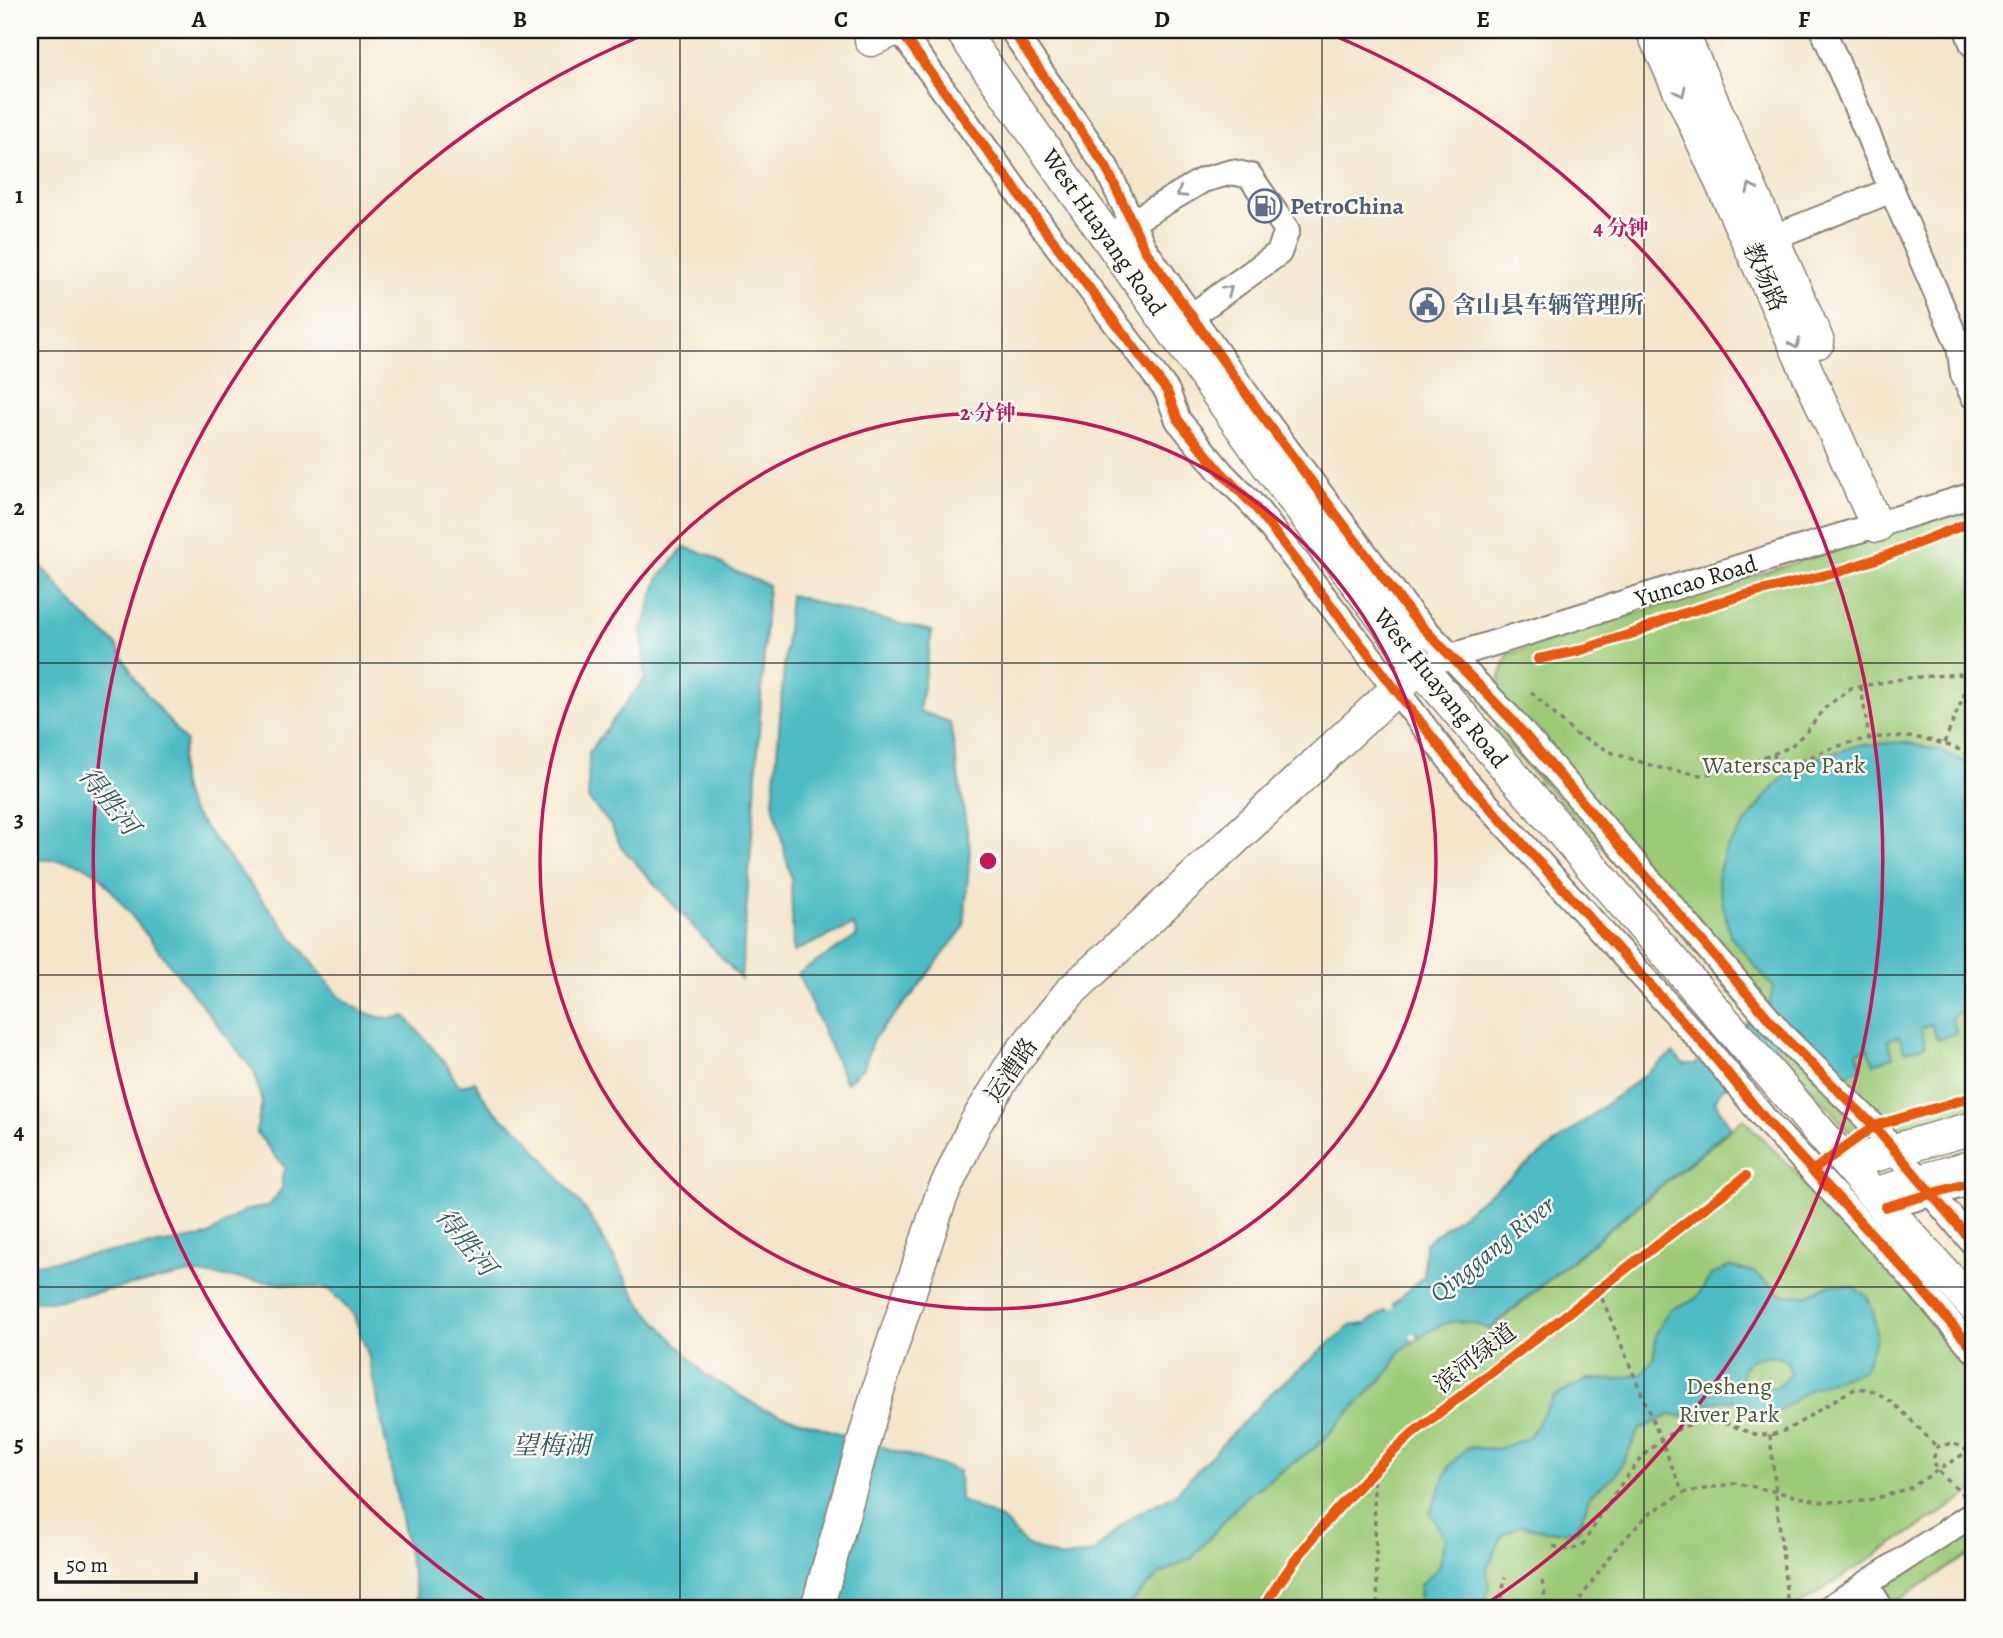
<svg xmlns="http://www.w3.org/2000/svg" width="2003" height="1638" font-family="Alegreya,'Noto Serif SC',serif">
<rect width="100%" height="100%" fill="#fdfcf7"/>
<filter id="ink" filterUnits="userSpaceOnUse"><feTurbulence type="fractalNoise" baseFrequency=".0143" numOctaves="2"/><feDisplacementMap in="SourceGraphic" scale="14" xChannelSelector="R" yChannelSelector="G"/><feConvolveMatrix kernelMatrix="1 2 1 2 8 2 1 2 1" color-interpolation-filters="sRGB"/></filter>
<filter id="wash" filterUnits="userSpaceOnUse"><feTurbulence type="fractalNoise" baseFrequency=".00686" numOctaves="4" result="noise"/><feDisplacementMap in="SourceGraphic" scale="28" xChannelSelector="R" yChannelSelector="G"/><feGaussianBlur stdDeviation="1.57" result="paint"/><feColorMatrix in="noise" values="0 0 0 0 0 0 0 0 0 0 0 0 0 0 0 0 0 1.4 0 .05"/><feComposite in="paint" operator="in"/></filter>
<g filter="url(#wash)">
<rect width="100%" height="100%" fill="#f4e5cb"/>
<g fill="#9cca77" stroke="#5c734a" stroke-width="2">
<path d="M1973 506V1118L1890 1141 1858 1142 1752 1019 1673 923 1496 733V689L1508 654Z"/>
<path d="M1743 1119 1973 1351V1492L1794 1608H1125L1160 1574 1192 1558 1244 1498 1317 1446 1389 1371 1400 1351 1439 1324 1451 1321 1470 1322 1490 1329Z"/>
<path d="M1973 1524V1552L1887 1607 1879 1589Z"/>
</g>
<g fill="#4dbcc4" stroke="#346c70" stroke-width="2" fill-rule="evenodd">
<path d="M684 547 712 556 727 568 768 585 756 783 741 979 621 847 610 824 588 799 589 752 645 678 642 631 658 579Z"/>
<path d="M30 553 83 615 115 643 137 682 186 742C177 766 179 788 191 810L339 996C359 1011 379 1023 405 1016L448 1066 455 1081 462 1086 475 1081C484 1103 500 1119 521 1131L587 1212 640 1303 704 1374 763 1409 959 1471 960 1500 1003 1520 1026 1545 1060 1558 1093 1553 1129 1518 1174 1495 1271 1393 1350 1326 1365 1324 1386 1310 1413 1343 1400 1351 1389 1371 1317 1446 1244 1498 1192 1558 1160 1574 1125 1608H419L368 1354 353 1314 329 1289 191 1273 55 1301H30V1265L207 1236 243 1211 269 1206 282 1188V1176L286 1169 256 1132 262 1103 254 1071 101 877C81 860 63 859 37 860L30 851Z"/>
<path d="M790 595 858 614 932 631 919 711 950 722 970 850 964 927 912 995 873 1039 864 1067 846 1083 798 974 857 936 853 925 793 952 791 878 773 803Z"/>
<path d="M1904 742 1941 751 1973 766V1027L1968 1029 1962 1012 1951 1017 1957 1033 1937 1040 1931 1024 1920 1028 1926 1045 1905 1052 1899 1036 1888 1040 1893 1057 1874 1064 1868 1048 1857 1052 1862 1068 1844 1075 1829 1066 1798 1027 1790 1029 1720 1092 1715 1102 1731 1127 1489 1329C1457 1317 1448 1318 1420 1338L1393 1304 1424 1276 1425 1243 1673 1053 1683 1064H1695L1769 1006 1773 987 1730 936 1717 877 1725 851 1766 796 1786 775 1817 758 1859 745Z"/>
<path d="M1729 1267 1754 1272 1782 1295 1806 1296 1831 1284 1853 1287 1867 1296 1874 1314 1876 1338 1864 1370 1812 1388 1775 1414 1753 1415 1735 1401H1721L1705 1404 1681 1417 1671 1414 1640 1429 1616 1475 1590 1495 1578 1531H1546L1520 1525 1502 1536 1487 1568 1489 1590 1483 1608H1419L1420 1585 1438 1568 1445 1538 1430 1513 1450 1465 1468 1447 1497 1449 1528 1438 1554 1397 1588 1379 1613 1380 1642 1374 1654 1358 1656 1334 1669 1310 1697 1298 1711 1275ZM1766 1356 1778 1357 1787 1361 1791 1373 1778 1387 1754 1388 1742 1379C1741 1362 1750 1359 1766 1356Z"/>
</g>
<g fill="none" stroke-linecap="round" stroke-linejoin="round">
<path stroke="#4dbcc4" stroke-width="33" d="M1363 1353 1441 1290"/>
</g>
</g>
<g filter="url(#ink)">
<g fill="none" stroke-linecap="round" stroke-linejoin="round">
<defs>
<g id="minor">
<path d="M900 30 1042 226 1167 391 1178 420 1220 471 1255 507 1466 781 1707 1048 1770 1125 1904 1269 1973 1349"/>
<path d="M1012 30 1106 167 1145 250 1257 409 1412 616 1512 720 1786 1039 1874 1126 1973 1243"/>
<path d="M1823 30 1959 346 1973 341"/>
<path d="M1967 30 1973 45"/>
<path d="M1117 231 1203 180 1232 172 1250 176 1287 230 1279 253 1179 325"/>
<path d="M1756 244 1892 190"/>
<path d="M1959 346 1963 374 1973 396"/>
<path d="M1439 660 1973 495"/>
<path d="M1885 1207 1973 1182"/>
<path d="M1866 1584 1881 1608"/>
<path d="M1829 1608 1973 1514"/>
</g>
<g id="major">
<path d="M961 30 1267 464 1420 667 1873 1194 1973 1305"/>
<path d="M1652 30 1877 526"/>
<path d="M1681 30 1818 342"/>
<path d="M871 40 894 30"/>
<path d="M1848 1163 1973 1128"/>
<path d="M1873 1194 1973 1166"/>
<path d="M817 1608 880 1383 941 1197 975 1124 1014 1061 1070 992 1420 667"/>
</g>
</defs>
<use href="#minor" stroke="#888074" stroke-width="28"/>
<use href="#major" stroke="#888074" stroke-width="35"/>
<g stroke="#888074" stroke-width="3.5" stroke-dasharray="5 5" stroke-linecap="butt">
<path d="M1861 686 1869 739"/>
<path d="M1531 692 1575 734 1613 753 1656 767 1700 775 1733 770 1790 747 1806 732 1826 707 1851 688 1907 678 1958 674 1973 677"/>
<path d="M1944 743 1973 674"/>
<path d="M1773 754 1783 771C1846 736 1906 722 1973 756"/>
<path d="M1598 1289 1683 1493"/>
<path d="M1770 1435 1788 1608"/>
<path d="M1373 1470 1378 1608"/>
<path d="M1964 1496 1938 1471 1933 1460 1937 1447C1953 1441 1962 1444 1973 1457"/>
<path d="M1553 1546C1566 1550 1572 1552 1583 1544 1612 1499 1647 1427 1707 1421 1732 1419 1749 1440 1774 1434 1790 1430 1803 1420 1816 1412 1828 1405 1841 1395 1853 1390 1881 1380 1919 1430 1937 1447"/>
<path d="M1542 1581 1547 1608"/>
<path d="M1500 1608 1505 1577"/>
<path d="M1574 1608 1614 1550 1650 1513 1683 1493 1736 1483 1822 1502 1866 1501 1910 1488 1973 1448"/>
</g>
<use href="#minor" stroke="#fff" stroke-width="24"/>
<use href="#major" stroke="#fff" stroke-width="32"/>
<defs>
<g id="cycleway">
<path d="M900 30 1042 226 1167 391 1178 420 1220 471 1255 507 1466 781 1707 1048 1770 1125 1904 1269 1973 1349"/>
<path d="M1012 30 1106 167 1145 250 1257 409 1412 616 1512 720 1786 1039 1874 1126 1973 1243"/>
<path d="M1538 659 1578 651 1634 633 1669 618 1737 597 1838 572 1888 555 1973 521"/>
<path d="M1812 1171 1874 1126 1973 1097"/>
<path d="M1885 1207 1973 1182"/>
<path d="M1263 1608C1303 1542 1356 1485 1413 1433L1746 1176"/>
</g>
</defs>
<use href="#cycleway" stroke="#fdfcf7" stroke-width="15"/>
<use href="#cycleway" stroke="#e8590c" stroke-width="10"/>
</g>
<defs><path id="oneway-chevron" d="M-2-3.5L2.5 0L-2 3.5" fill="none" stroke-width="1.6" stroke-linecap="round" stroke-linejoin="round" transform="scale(1.75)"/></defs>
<g stroke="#999">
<use href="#oneway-chevron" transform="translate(1681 92) rotate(65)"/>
<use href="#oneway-chevron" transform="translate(1751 188) rotate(-114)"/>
<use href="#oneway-chevron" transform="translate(1181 193) rotate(149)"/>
<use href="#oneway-chevron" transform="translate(1228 290) rotate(-36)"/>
<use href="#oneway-chevron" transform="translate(1795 344) rotate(66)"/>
</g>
</g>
<path fill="none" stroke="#1c1c1c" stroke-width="2" stroke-opacity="0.55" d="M360 30V1608M680 30V1608M1002 30V1608M1322 30V1608M1644 30V1608M30 351H1973M30 663H1973M30 975H1973M30 1287H1973"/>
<g fill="none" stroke="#c2185b" stroke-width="3.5">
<circle cx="988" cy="861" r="448"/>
<path d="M494 1607A895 895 0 0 1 653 31M1323 31A895 895 0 0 1 1482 1607"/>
</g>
<defs>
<symbol id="fuel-ring" viewBox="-11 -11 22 22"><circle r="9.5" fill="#fdfcf7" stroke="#5c6f8a" stroke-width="1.5"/><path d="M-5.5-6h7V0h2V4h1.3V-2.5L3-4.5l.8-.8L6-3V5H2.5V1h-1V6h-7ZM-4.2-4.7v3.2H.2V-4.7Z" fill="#5c6f8a"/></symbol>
<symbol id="civic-ring" viewBox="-11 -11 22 22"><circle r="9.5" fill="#fdfcf7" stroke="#5c6f8a" stroke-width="1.5"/><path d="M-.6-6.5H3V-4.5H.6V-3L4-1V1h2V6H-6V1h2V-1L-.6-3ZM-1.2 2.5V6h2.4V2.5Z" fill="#5c6f8a"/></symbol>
</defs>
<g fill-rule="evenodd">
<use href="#fuel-ring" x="1246" y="187" width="38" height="38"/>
<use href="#civic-ring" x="1408" y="286" width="38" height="38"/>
</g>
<g text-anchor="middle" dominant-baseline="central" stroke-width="5" stroke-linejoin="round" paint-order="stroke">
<g font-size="24" font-weight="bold" fill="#4e5e75" stroke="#fdfcf7" text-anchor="start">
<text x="1290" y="206">PetroChina</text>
<text x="1452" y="305">含山县车辆管理所</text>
</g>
<g font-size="24" fill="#1c1c1c" stroke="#fdfcf7">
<text transform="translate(1104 232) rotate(55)">West Huayang Road</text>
<text transform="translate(1765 277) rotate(66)">教场路</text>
<text transform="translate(1696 581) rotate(-17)">Yuncao Road</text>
<text transform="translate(1441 688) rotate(51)">West Huayang Road</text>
<text transform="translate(1011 1070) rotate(-55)">运漕路</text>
<text transform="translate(1475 1358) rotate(-38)">滨河绿道</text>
</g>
<g font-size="24" fill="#49593c" stroke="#fdfcf7">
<text x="1784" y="765">Waterscape Park</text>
<text x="1729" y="1386">Desheng<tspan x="1729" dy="28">River Park</tspan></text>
</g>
<g font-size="26" font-style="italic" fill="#305c5f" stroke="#fdfcf7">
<text transform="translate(109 801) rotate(51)">得胜河</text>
<text transform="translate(466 1242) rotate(51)">得胜河</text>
<text transform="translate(1492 1249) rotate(-39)">Qinggang River</text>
<text x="551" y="1445">望梅湖</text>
</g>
</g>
<circle cx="988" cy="861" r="10" fill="#c2185b" stroke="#fdfcf7" stroke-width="3.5"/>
<g font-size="21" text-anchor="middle" font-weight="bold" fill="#c2185b" stroke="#fdfcf7" stroke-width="5" stroke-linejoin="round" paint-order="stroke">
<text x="1621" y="235">4 分钟</text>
<text x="988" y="420">2 分钟</text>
</g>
<rect width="2003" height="1638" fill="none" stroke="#fdfcf7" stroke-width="77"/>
<path d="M56 1572v10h140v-10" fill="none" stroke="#1c1c1c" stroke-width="3.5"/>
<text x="66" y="1572" font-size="21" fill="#1c1c1c" stroke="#fdfcf7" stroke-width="5" paint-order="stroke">50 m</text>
<rect x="38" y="38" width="1927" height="1562" fill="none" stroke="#1c1c1c" stroke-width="2.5"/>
<g font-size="23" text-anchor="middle" font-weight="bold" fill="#1c1c1c">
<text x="199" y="27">A</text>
<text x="520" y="27">B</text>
<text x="841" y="27">C</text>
<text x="1162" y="27">D</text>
<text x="1483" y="27">E</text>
<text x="1804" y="27">F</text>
<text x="19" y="203">1</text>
<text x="19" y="515">2</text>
<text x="19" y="827">3</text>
<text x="19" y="1139">4</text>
<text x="19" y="1451">5</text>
</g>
</svg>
